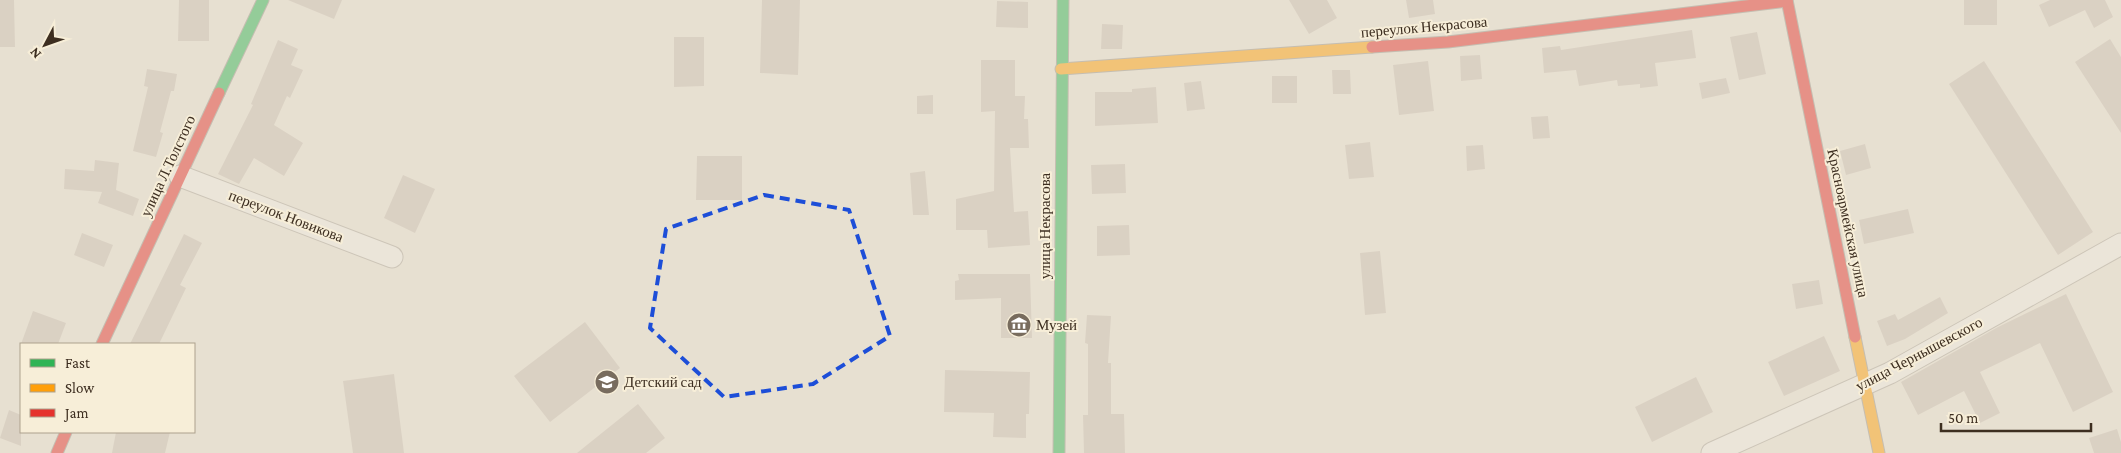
<svg xmlns="http://www.w3.org/2000/svg" width="2121" height="453" font-family="'Crimson Pro',serif">
<rect width="100%" height="100%" fill="#e7e0d1"/>
<g fill="#cbbfb2">
<path d="M0 0H14L15 47H0Z"/>
<path d="M179 0H209V41H178Z"/>
<path d="M288 0H342L334 19Z"/>
<path d="M762 0H800L798 75 760 73Z"/>
<path d="M1289 0H1327L1337 18 1309 34Z"/>
<path d="M1406 0H1433L1435 14 1409 18Z"/>
<rect x="1964" y="0" width="33" height="25"/>
<path d="M2050 0H2105L2113 17 2094 28 2085 10 2049 27 2039 5Z"/>
<path d="M997 1 1028 2V28L996 27Z"/>
<path d="M1102 24 1123 25 1122 49H1101Z"/>
<path d="M1692 30 1696 58 1655 63 1658 86 1640 88V84L1618 86 1617 80 1579 86 1576 70 1544 73 1542 48 1560 46 1561 50Z"/>
<path d="M1757 32 1766 74 1739 80 1730 37Z"/>
<path d="M674 37H704V86L674 87Z"/>
<path d="M2110 39 2121 57V133L2075 62Z"/>
<path d="M278 40 298 49 291 65 303 70 290 98 287 96 274 125 303 143 284 176 254 158 239 184 218 174 253 105 251 104Z"/>
<path d="M1480 55 1482 79 1461 81 1460 56Z"/>
<path d="M981 60H1015V96H1025L1024 119H1028L1029 148H1010L1014 212 1028 211 1030 245 988 248 987 230H956V199L994 191 995 111 981 112Z"/>
<path d="M1428 61 1434 111 1399 115 1393 65Z"/>
<path d="M1984 61 2093 232 2058 255 1949 84Z"/>
<path d="M147 69 177 74 174 91H171L160 132 163 133 156 157 133 151 148 87 144 86Z"/>
<path d="M1332 70H1350L1351 94H1333Z"/>
<rect x="1272" y="76" width="25" height="27"/>
<path d="M1726 78 1730 93 1702 99 1699 83Z"/>
<path d="M1201 81 1205 109 1187 111 1184 83Z"/>
<path d="M1156 87 1158 123 1095 126V92H1132V89Z"/>
<path d="M933 95V114H917V96Z"/>
<path d="M1548 116 1550 138 1533 139 1531 117Z"/>
<path d="M1370 142 1374 177 1349 179 1345 145Z"/>
<path d="M1865 144 1871 168 1846 175 1840 151Z"/>
<path d="M1483 145 1485 169 1467 171 1466 146Z"/>
<path d="M697 156H742V200H696Z"/>
<path d="M95 160 119 163 116 190 139 199 133 216 98 203 102 192 64 189 65 169 94 171Z"/>
<path d="M1125 164 1126 193 1092 194 1091 165Z"/>
<path d="M925 171 929 215H913L910 173Z"/>
<path d="M403 175 435 189 415 233 384 218Z"/>
<path d="M1908 209 1914 233 1864 244 1859 220Z"/>
<path d="M1129 225 1130 255 1097 256V226Z"/>
<path d="M82 233 113 245 104 267 74 255Z"/>
<path d="M184 234 202 243 180 285 186 288 159 344H130Z"/>
<path d="M1380 251 1386 313 1365 315 1360 253Z"/>
<path d="M958 274H1030L1032 338H1001V298L955 300V281L959 280Z"/>
<path d="M1819 280 1823 304 1796 309 1792 284Z"/>
<path d="M2066 294 2113 392 2073 412 2040 343 1980 372 2000 413 1980 423 1964 391 1918 415 1901 382 1998 327Z"/>
<path d="M1940 297 1948 313 1905 339 1887 346 1877 321 1895 314 1898 320Z"/>
<path d="M33 311 66 323 58 344H21Z"/>
<path d="M1087 315 1111 316 1108 363H1111V414H1124L1125 453H1084L1083 415H1088V344L1085 343Z"/>
<path d="M585 322 620 368 550 422 514 376Z"/>
<path d="M1824 336 1840 371 1784 396 1768 362Z"/>
<path d="M945 370 1030 372 1029 414H1026V438L993 437 994 413 944 412Z"/>
<path d="M394 374 404 453H353L343 381Z"/>
<path d="M1696 377 1713 412 1652 442 1635 407Z"/>
<path d="M638 404 665 438 646 453H577Z"/>
<path d="M9 410 21 415V446L0 438Z"/>
<path d="M2117 429 2121 442V453H2094L2089 438Z"/>
<path d="M116 432H170L165 453H112Z"/>
</g>
<g fill="none" stroke-linecap="round" stroke-linejoin="round">
<defs>
<g id="street">
<path d="M180 176 392 257"/>
<path d="M1712 453 1890 373 2121 244"/>
</g>
<g id="fast">
<path d="M219 93 263 0"/>
<path d="M1059 453 1063 0"/>
</g>
<g id="slow">
<path d="M1061 69 1372 47"/>
<path d="M1855 337 1879 453"/>
</g>
<g id="jam">
<path d="M1787 0 1855 337"/>
<path d="M1372 47 1448 42 1787 1"/>
<path d="M102 344 219 93"/>
<path d="M57 453 66 432"/>
</g>
</defs>
<use href="#street" stroke="#ada599" stroke-width="23"/>
<use href="#fast" stroke="#9c958a" stroke-width="13"/>
<use href="#slow" stroke="#9c958a" stroke-width="13"/>
<use href="#jam" stroke="#9c958a" stroke-width="13"/>
<use href="#street" stroke="#efebe3" stroke-width="21"/>
<use href="#fast" stroke="#30b455" stroke-width="11"/>
<use href="#slow" stroke="#ff9f0a" stroke-width="11"/>
<use href="#jam" stroke="#e5322d" stroke-width="11"/>
</g>
<path d="M0 0H2121V453H0ZM764 195 849 210 890 336 813 384 724 397 650 328 666 229Z" fill="#e7e0d1" fill-opacity=".55" fill-rule="evenodd"/>
<path fill="none" stroke="#1d4ed8" stroke-width="4" stroke-dasharray="10 6" stroke-linejoin="round" d="M764 195 849 210 890 336 813 384 724 397 650 328 666 229Z"/>
<defs>
<symbol id="museum-disc" viewBox="-11 -11 22 22"><circle r="9.5" fill="#786c5e" stroke="#f7eed8"/><path d="M0-6L6-3V-2H-6V-3ZM-5-1h2V3h-2ZM-1-1h2V3h-2ZM3-1h2V3H3ZM-6 4H6V6H-6Z" fill="#fff"/></symbol>
<symbol id="school-disc" viewBox="-11 -11 22 22"><circle r="9.5" fill="#786c5e" stroke="#f7eed8"/><path d="M0-5L7-2L0 1L-7-2ZM-4 1L0 2.5L4 1V4Q0 6-4 4Z" fill="#fff"/></symbol>
</defs>
<g fill-rule="evenodd">
<use href="#museum-disc" x="1005" y="311" width="28" height="28"/>
<use href="#school-disc" x="593" y="368" width="28" height="28"/>
</g>
<g text-anchor="middle" dominant-baseline="central" stroke-width="4" stroke-linejoin="round" paint-order="stroke">
<g font-size="15" fill="#3d2e20" stroke="#f7eed8">
<text transform="translate(1424 27) rotate(-5)">переулок Некрасова</text>
<text transform="translate(168 166) rotate(-65)">улица Л.Толстого</text>
<text transform="translate(286 216) rotate(21)">переулок Новикова</text>
<text transform="translate(1848 223) rotate(78)">Красноармейская улица</text>
<text transform="translate(1045 226) rotate(-90)">улица Некрасова</text>
<text transform="translate(1919 354) rotate(-28)">улица Чернышевского</text>
</g>
<g font-size="15" fill="#3d2e20" stroke="#f7eed8" text-anchor="start">
<text x="1036" y="325">Музей</text>
<text x="624" y="382">Детский сад</text>
</g>
</g>
<rect x="20" y="343" width="175" height="90" fill="#f7eed8" stroke="#ada18e"/>
<rect x="30" y="359" width="25" height="8" fill="#30b455" stroke="#ada18e"/>
<text x="65" y="368" font-size="15" fill="#3d2e20">Fast</text>
<rect x="30" y="384" width="25" height="8" fill="#ff9f0a" stroke="#ada18e"/>
<text x="65" y="393" font-size="15" fill="#3d2e20">Slow</text>
<rect x="30" y="409" width="25" height="8" fill="#e5322d" stroke="#ada18e"/>
<text x="65" y="418" font-size="15" fill="#3d2e20">Jam</text>
<g transform="translate(45 45) rotate(229)" stroke="#f7eed8" stroke-width="4" paint-order="stroke">
<path d="M0-4L9 19L0 12L-9 19Z" fill="#3d2e20"/>
<text y="-8" font-size="14" font-weight="bold" text-anchor="middle" fill="#3d2e20">N</text>
</g>
<path d="M1941 423v8h150v-8" fill="none" stroke="#3d2e20" stroke-width="2.5"/>
<text x="1948" y="423" font-size="15" fill="#3d2e20" stroke="#f7eed8" stroke-width="4" paint-order="stroke">50 m</text>
</svg>
